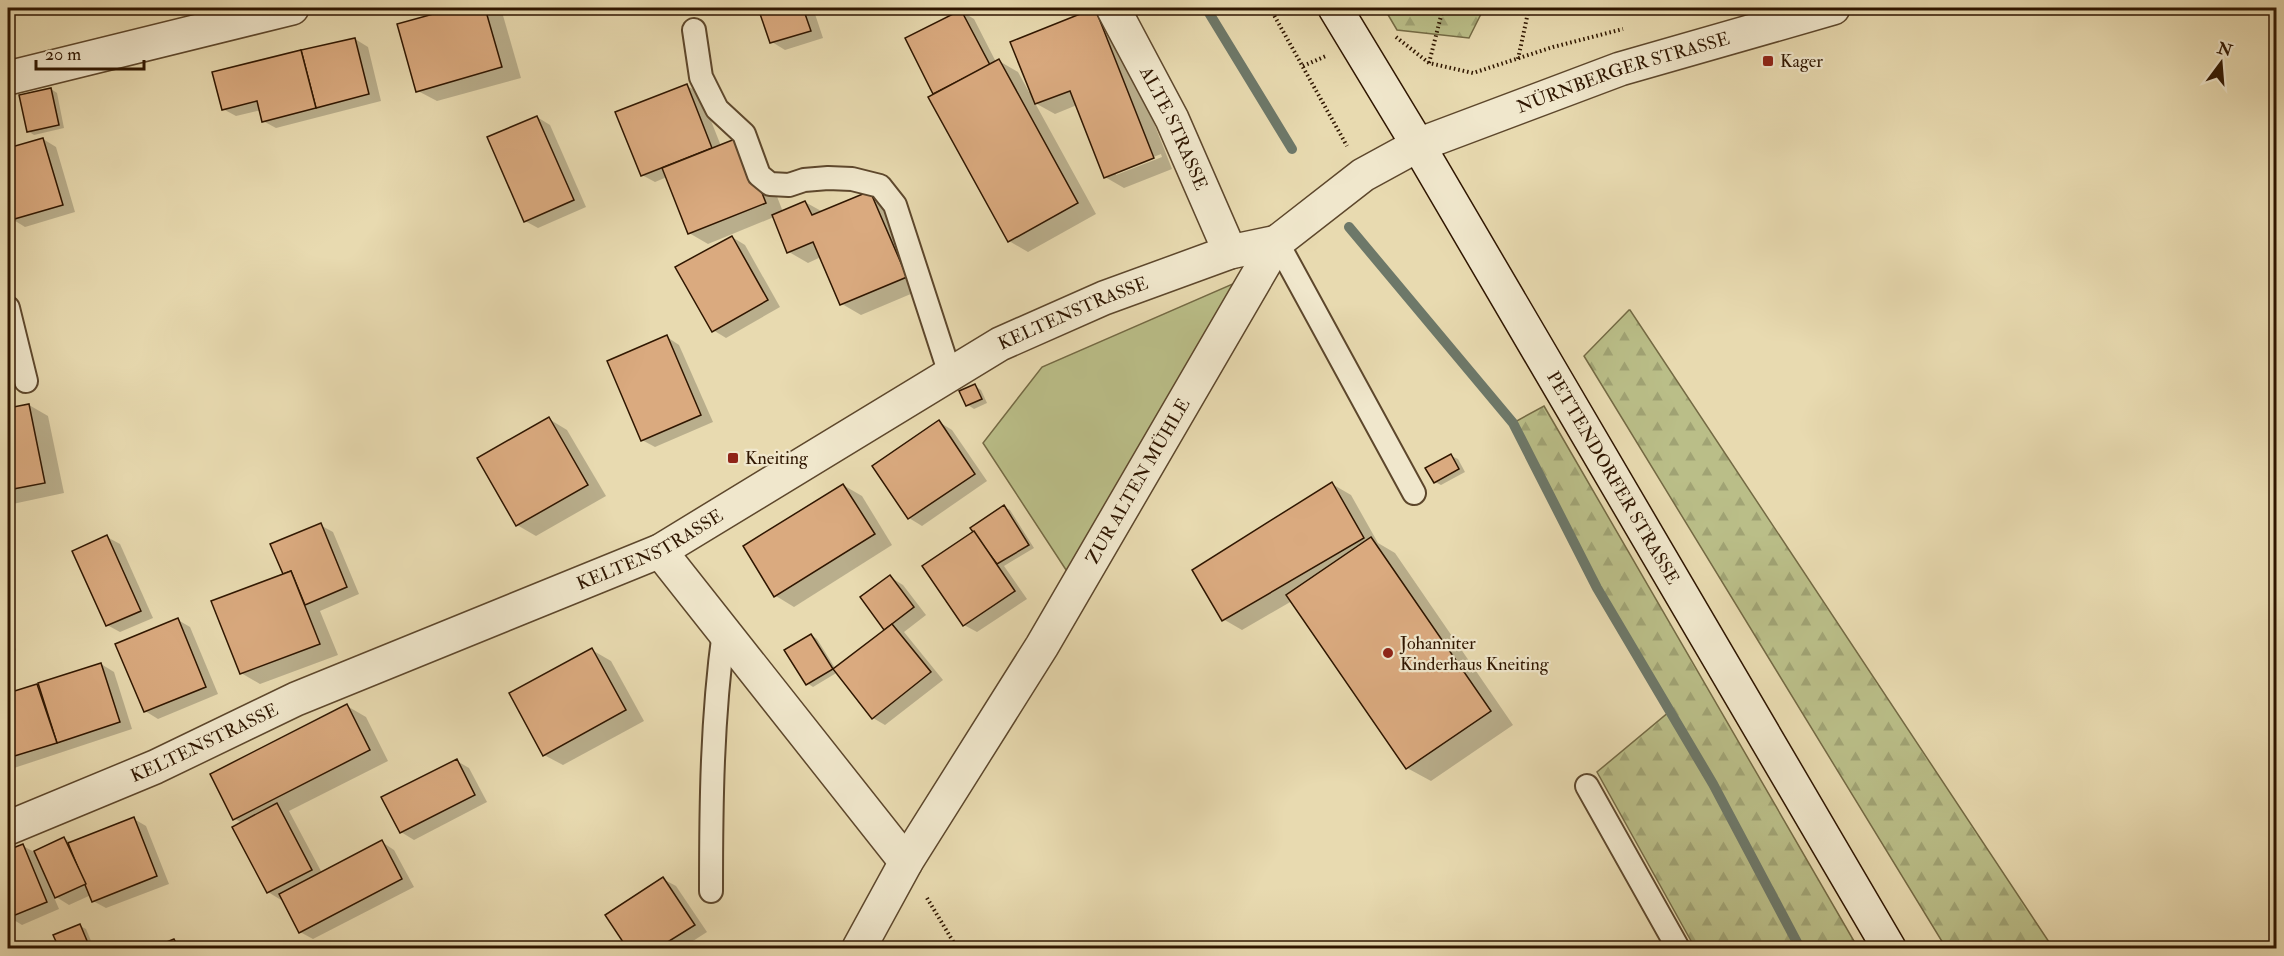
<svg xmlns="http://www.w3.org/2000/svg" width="2284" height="956" font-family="'IM FELL Double Pica',serif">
<defs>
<pattern id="forest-firs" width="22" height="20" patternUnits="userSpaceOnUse" patternTransform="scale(1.5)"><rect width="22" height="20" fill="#babe88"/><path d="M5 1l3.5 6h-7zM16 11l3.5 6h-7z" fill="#a0a374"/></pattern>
</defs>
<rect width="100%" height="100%" fill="#e8dab0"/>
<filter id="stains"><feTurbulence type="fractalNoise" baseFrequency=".00333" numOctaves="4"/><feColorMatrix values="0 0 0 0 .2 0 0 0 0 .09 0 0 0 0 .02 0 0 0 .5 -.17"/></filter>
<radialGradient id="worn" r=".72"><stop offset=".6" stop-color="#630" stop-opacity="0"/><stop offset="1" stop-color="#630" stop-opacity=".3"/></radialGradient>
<path fill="#babe88" stroke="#746a44" stroke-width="1.5" d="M1244 279 1072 579 983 443 1042 367Z"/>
<g fill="url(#forest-firs)" stroke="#746a44" stroke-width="1.5">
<path d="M1384 8H1484L1469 38 1397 30Z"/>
<path d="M1629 310H1630L2053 948H1946L1584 356Z"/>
<path d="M1544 406 1858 948H1695L1597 772 1670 711 1597 588 1513 423Z"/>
</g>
<g fill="#0003" fill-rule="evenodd">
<path d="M461 8H494L502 12 521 78 437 101 418 91 399 25Z"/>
<path d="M681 8H697L687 11Z"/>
<path d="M760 8H813L823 38 785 50 772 42Z"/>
<path d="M1095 10 1114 21 1172 169 1124 188 1105 177 1077 105 1055 114 1035 103 1096 214 1028 252 1009 241 937 94 934 93 961 11 974 19 996 62 999 61 1018 72 1029 92ZM1161 154 1162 157 1116 175V172Z"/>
<path d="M355 39 368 47 381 101 276 128 263 121 261 110 236 116 223 109Z"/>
<path d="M687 86 700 93 721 146 759 150 783 212 805 202 823 212 870 192 889 203 925 288 861 315 842 304 821 257 808 263 789 252 774 217 708 244 689 233 667 177 655 182 642 175Z"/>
<path d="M51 89 57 93 64 128 34 135 28 131Z"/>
<path d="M537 117 550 125 586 207 538 228 525 221Z"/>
<path d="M43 139 56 147 75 212 25 227 12 219 8 204V150Z"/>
<path d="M732 237 745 245 780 307 726 338 713 330Z"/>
<path d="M667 337 679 345 713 422 655 447 642 440Z"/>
<path d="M975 386 981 390 987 403 974 409 968 405 961 391Z"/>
<path d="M29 405 48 416 64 493 8 505V410Z"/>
<path d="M549 419 567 430 606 496 536 536 517 525Z"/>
<path d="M939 422 952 430 987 481 922 526 909 518Z"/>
<path d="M1451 456 1458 459 1465 472 1441 485 1435 482Z"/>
<path d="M1332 484 1351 495 1378 543 1395 553 1513 725 1431 781 1407 768 1292 601 1242 630 1223 619Z"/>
<path d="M843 485 862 496 892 545 794 607 776 596Z"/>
<path d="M1004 507 1010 510 1034 548 1004 566 1027 599 977 632 964 625 975 532Z"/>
<path d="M320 525 333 532 359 594 320 611 338 655 260 684 241 673 285 575 272 545Z"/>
<path d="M107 537 120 544 153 618 120 632 107 625Z"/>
<path d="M890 577 903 585 926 615 904 632 943 680 885 725 873 718 838 672 813 687 807 683 811 635 817 639 835 668 886 630 863 598Z"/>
<path d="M178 620 190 627 218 694 158 719 145 711Z"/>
<path d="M8 628 16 650 8 653Z"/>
<path d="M592 650 611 661 644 721 563 765 544 755Z"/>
<path d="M101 664 114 672 132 729 8 770V694Z"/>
<path d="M347 706 366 717 388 761 289 811 322 873 382 842 394 850 414 887 313 939 300 932 283 899 281 900 268 892 242 823 234 818Z"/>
<path d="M457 761 469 768 487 802 414 840 401 832Z"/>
<path d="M134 819 146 826 169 884 106 908 93 901 91 895 69 905 53 895 59 909 22 925 9 917 8 852 23 846 34 852 64 838 72 843Z"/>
<path d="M663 879 676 886 707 932 682 948H629L607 915Z"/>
<path d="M80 926 86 929 94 948H60L55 936Z"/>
<path d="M174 940 187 948H156Z"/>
</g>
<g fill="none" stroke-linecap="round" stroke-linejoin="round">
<g stroke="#6d7869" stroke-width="10">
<path d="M1206 8 1292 149"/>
<path d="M1349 227 1513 423 1597 588 1713 784 1800 948"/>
</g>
</g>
<g fill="#daaa7f" stroke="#2f1600" stroke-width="1.5">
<path d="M455 8H485L502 67 416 92 397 24Z"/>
<path d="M758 8H803L811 31 770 43Z"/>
<path d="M1095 8 1154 158 1104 178 1070 91 1035 104 1010 42Z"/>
<path d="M961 10 990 65 933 94 905 38Z"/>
<path d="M355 38 369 94 316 108 301 50Z"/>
<path d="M301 50 316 108 262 122 257 101 222 110 212 72Z"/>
<path d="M999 59 1078 203 1008 242 928 97Z"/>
<path d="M687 84 712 148 641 176 615 112Z"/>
<path d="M51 88 59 125 27 132 19 95Z"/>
<path d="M537 116 574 200 524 222 487 137Z"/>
<path d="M740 137 766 203 688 234 662 168Z"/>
<path d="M43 138 63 205 11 220 8 209V148Z"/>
<path d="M870 191 907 277 840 305 813 242 787 253 772 215 805 201 812 215Z"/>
<path d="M732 236 768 300 712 332 675 267Z"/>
<path d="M667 335 701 415 641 441 607 361Z"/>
<path d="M975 384 982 399 966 406 959 391Z"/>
<path d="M29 404 45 483 8 490V408Z"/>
<path d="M549 417 588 485 516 526 477 458Z"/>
<path d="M939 420 975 474 908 519 872 466Z"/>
<path d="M1451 454 1459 469 1434 483 1425 468Z"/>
<path d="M1332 482 1364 538 1222 621 1192 570Z"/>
<path d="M843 484 875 534 774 597 743 546Z"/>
<path d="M1004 505 1029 545 997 564 970 528Z"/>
<path d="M321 523 347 587 305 605 291 571 283 574 270 544Z"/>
<path d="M974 531 1015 591 963 626 922 566Z"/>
<path d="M107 535 141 611 106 626 72 551Z"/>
<path d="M1371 537 1491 711 1406 769 1286 595Z"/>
<path d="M291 571 320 644 240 674 211 601Z"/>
<path d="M890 575 914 607 884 630 860 597Z"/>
<path d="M178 618 206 687 144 712 115 644Z"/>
<path d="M892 624 931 672 872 719 833 669Z"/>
<path d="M811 634 833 669 806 685 784 650Z"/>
<path d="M592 648 626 710 543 756 509 693Z"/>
<path d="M101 663 120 722 57 743 38 683Z"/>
<path d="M37 684 57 743 8 758V693Z"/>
<path d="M347 704 370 750 233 820 210 774Z"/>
<path d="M457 759 475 795 400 833 381 797Z"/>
<path d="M277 803 312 870 267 893 232 827Z"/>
<path d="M134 817 157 876 92 902 68 843Z"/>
<path d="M64 837 86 884 55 898 34 851Z"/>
<path d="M382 840 402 879 299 933 279 894Z"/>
<path d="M23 844 47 902 8 918V850Z"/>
<path d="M663 877 695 925 658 948H627L605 915Z"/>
<path d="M80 924 90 948H59L53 935Z"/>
<path d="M174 939 179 948H152Z"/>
</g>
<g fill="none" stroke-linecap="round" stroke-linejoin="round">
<defs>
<g id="lane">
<path d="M694 30 701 77 717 109 744 134 759 175 770 184 789 185 804 180 828 178 852 179 880 186 895 205 950 374"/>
<path d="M1277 242 1414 493"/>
<path d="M8 308 26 381"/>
<path d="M1587 786 1678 948"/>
<path d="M711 891C711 803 712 718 724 631"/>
</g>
<g id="street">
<path id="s1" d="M1113 8 1172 119 1230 252"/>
<path d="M8 78 292 8"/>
<path d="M660 551 906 862"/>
<path id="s2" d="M8 828 155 767 296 699 660 551 1000 344 1104 298 1230 252 1277 242"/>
<path id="s3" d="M859 948 906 862 1042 646 1277 242 1363 175 1418 145 1620 69 1833 8"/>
</g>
<g id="secondary">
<path id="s4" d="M1335 8 1418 145 1889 948"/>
</g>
</defs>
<use href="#lane" stroke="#5d472c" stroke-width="26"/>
<use href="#street" stroke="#5d472c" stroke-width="36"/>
<use href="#secondary" stroke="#2f1600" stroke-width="36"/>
<g stroke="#2f1600" stroke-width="4" stroke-dasharray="1.5 3" stroke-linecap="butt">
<path d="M1270 8 1347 146"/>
<path d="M1396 37 1429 63 1473 73 1553 47 1623 29"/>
<path d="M1518 59 1529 8"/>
<path d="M1429 63 1443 8"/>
<path d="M1303 66 1326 56"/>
<path d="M927 898 957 948"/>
</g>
<use href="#lane" stroke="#f0e7cc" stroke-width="22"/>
<use href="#street" stroke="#f0e7cc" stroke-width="33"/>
<use href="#secondary" stroke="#f0e7cc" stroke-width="33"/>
</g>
<g fill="#8f2418" stroke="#f0e7cc" stroke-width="2">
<rect x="1762" y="55" width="12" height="12" rx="3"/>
<rect x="727" y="452" width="12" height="12" rx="3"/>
<circle cx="1388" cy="653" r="6"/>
</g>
<g text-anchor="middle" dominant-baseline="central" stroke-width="4.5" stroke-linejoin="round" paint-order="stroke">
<g font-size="18" fill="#2f1600" stroke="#f0e7cc" text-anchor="start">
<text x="1780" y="61">Kager</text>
<text x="745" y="458">Kneiting</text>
<text x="1400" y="643">Johanniter<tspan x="1400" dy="21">Kinderhaus Kneiting</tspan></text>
</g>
<g font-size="18" fill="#2f1600" stroke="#f0e7cc">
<text stroke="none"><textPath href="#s3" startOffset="1210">NÜRNBERGER STRASSE</textPath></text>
<text stroke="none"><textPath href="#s1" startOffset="135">ALTE STRASSE</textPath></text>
<text stroke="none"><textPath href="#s2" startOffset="1186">KELTENSTRASSE</textPath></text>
<text stroke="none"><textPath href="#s4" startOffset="546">PETTENDORFER STRASSE</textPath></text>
<text stroke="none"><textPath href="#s3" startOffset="544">ZUR ALTEN MÜHLE</textPath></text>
<text stroke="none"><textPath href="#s2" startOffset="700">KELTENSTRASSE</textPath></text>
<text stroke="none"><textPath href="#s2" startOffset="214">KELTENSTRASSE</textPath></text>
</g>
</g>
<rect width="2284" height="956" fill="none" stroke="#e8dab0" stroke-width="30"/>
<rect x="9" y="9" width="2266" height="938" fill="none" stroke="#2f1600" stroke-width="3"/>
<rect x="15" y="15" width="2254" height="926" fill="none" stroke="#2f1600" stroke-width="1.5"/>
<g transform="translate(2221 63) rotate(16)" stroke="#f0e7cc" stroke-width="4.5" paint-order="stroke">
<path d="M0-4.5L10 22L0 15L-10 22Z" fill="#2f1600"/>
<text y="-9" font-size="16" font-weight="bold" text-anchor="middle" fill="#2f1600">N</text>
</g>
<path d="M36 60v9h108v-9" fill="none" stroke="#2f1600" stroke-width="3"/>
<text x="45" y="60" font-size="18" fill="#2f1600" stroke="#f0e7cc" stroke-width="4.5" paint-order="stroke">20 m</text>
<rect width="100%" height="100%" filter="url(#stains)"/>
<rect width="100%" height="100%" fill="url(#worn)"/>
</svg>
